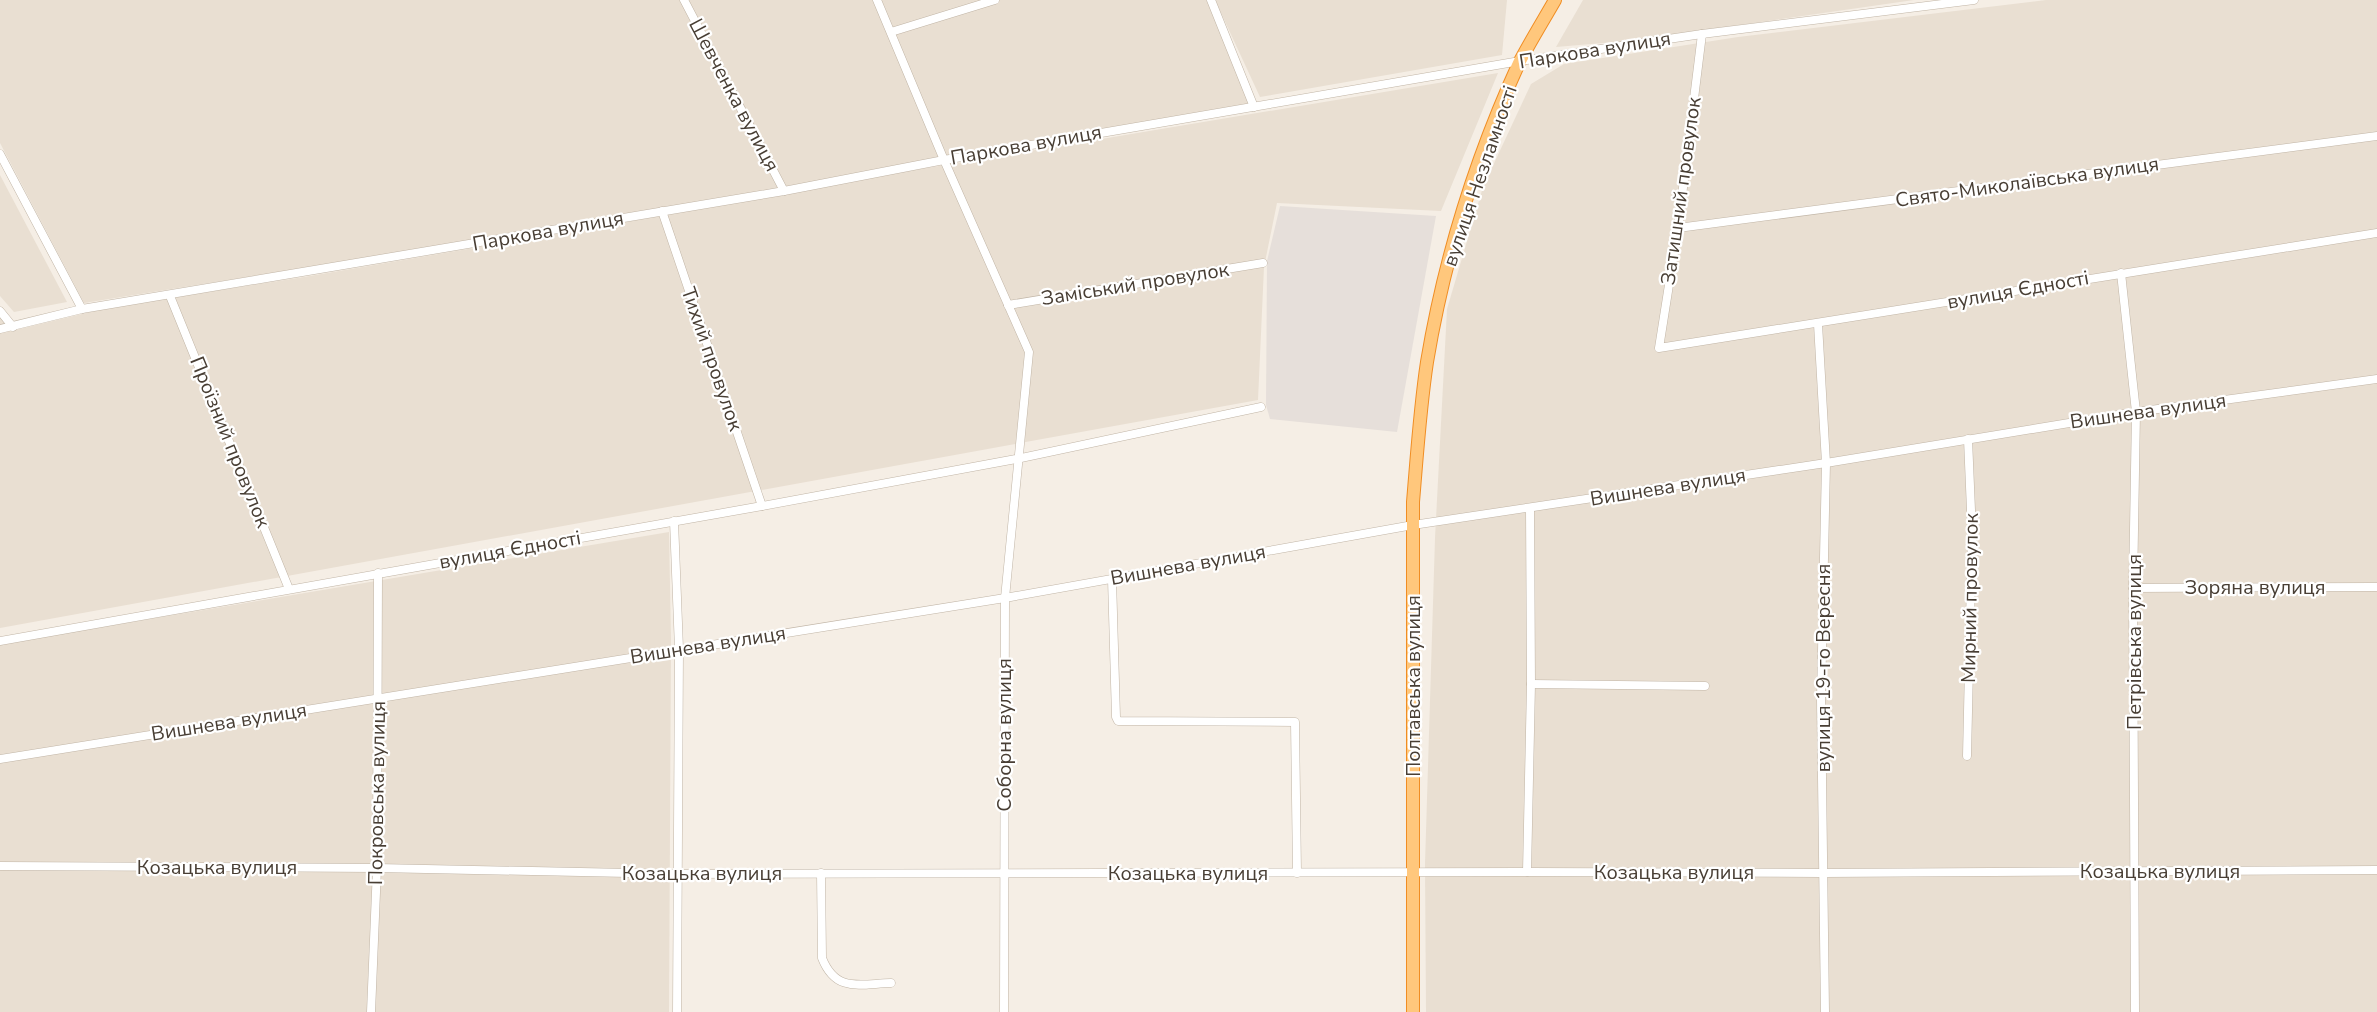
<svg xmlns="http://www.w3.org/2000/svg" width="2377" height="1012" font-family="'Nunito Sans',sans-serif">
<rect width="100%" height="100%" fill="#f5eee5"/>
<g fill="#e9dfd2">
<path d="M0 0H1211L1254 107 662 211 84 303 0 143Z"/>
<path d="M1215 0H1507L1502 55 1260 97Z"/>
<path d="M1583 0H1914L1627 41 1556 47Z"/>
<path d="M2046 0H2377V1012H1426L1425 864 1435 538 1447 309 1483 187 1531 84 1564 64 1738 37Z"/>
<path d="M1498 73 1441 211 1277 203 1264 267 1258 400 0 628V318L11 331 111 307 304 277 719 206 891 174Z"/>
<path d="M0 175 67 302 14 312 0 296Z"/>
<path d="M669 532 671 640 669 1012H0V644Z"/>
</g>
<path fill="#e6dfda" d="M1280 206 1436 216 1397 432 1270 419 1266 405 1267 261Z"/>
<g fill="none" stroke-linecap="round" stroke-linejoin="round">
<defs>
<g id="minor">
<path d="M684 0 784 191"/>
<path d="M877 0 944 160 1029 352 1005 598 1004 1012"/>
<path d="M1211 0 1254 107"/>
<path d="M891 32 995 0"/>
<path d="M1702 34 1678 228 1659 348 2377 233"/>
<path d="M0 154 82 309"/>
<path d="M662 211 762 506"/>
<path d="M1678 228 2377 136"/>
<path d="M2121 273 2136 412 2133 588 2135 1012"/>
<path d="M170 296 289 589"/>
<path d="M1008 305 1263 263"/>
<path d="M0 311 13 327"/>
<path d="M1818 324 1826 463 1821 699 1825 1012"/>
<path d="M0 329 82 309 784 191 944 160 1520 61 1702 34 1974 0"/>
<path d="M674 521 679 649 677 1012"/>
<path d="M1112 579 1116 717 1118 721 1295 722 1297 873"/>
<path d="M2133 588 2377 587"/>
<path d="M0 641 762 506 1016 459 1261 407"/>
<path d="M1531 684 1705 686"/>
<path d="M1967 756 1972 534 1968 439"/>
<path d="M0 759 1005 598 1413 525 1826 463 2136 412 2377 379"/>
<path d="M0 866 377 868 677 874 1527 872 1823 873 2377 870"/>
<path d="M1527 872 1531 684 1530 508"/>
<path d="M821 873 822 958C836 993 859 984 891 983"/>
<path d="M371 1012 377 868 378 573"/>
</g>
<path id="trunk" d="M1413 1012V502C1417 455 1420 408 1427 362 1444 260 1476 157 1519 63 1530 42 1543 21 1555 0"/>
</defs>
<use href="#minor" stroke="#c1b5a6" stroke-width="9"/>
<use href="#trunk" stroke="#f08d23" stroke-width="14"/>
<use href="#minor" stroke="#fff" stroke-width="8"/>
<use href="#trunk" stroke="#ffc77c" stroke-width="12"/>
</g>
<g text-anchor="middle" dominant-baseline="central" stroke-width="4.5" stroke-linejoin="round" paint-order="stroke">
<g font-size="20" fill="#483e34" stroke="#fff">
<text transform="translate(1595 50) rotate(-9)">Паркова вулиця</text>
<text transform="translate(734 95) rotate(62)">Шевченка вулиця</text>
<text transform="translate(1026 145) rotate(-10)">Паркова вулиця</text>
<text transform="translate(1480 176) rotate(-71)">вулиця Незламності</text>
<text transform="translate(2027 182) rotate(-8)">Свято-Миколаївська вулиця</text>
<text transform="translate(1681 191) rotate(-82)">Затишний провулок</text>
<text transform="translate(548 231) rotate(-10)">Паркова вулиця</text>
<text transform="translate(1135 284) rotate(-9)">Заміський провулок</text>
<text transform="translate(2018 290) rotate(-10)">вулиця Єдності</text>
<text transform="translate(712 359) rotate(71)">Тихий провулок</text>
<text transform="translate(2148 411) rotate(-8)">Вишнева вулиця</text>
<text transform="translate(230 442) rotate(68)">Проїзний провулок</text>
<text transform="translate(1668 487) rotate(-9)">Вишнева вулиця</text>
<text transform="translate(510 550) rotate(-10)">вулиця Єдності</text>
<text transform="translate(1188 565) rotate(-10)">Вишнева вулиця</text>
<text x="2255" y="587">Зоряна вулиця</text>
<text transform="translate(1970 598) rotate(-89)">Мирний провулок</text>
<text transform="translate(2134 642) rotate(-90)">Петрівська вулиця</text>
<text transform="translate(708 645) rotate(-9)">Вишнева вулиця</text>
<text transform="translate(1823 668) rotate(-90)">вулиця 19-го Вересня</text>
<text transform="translate(1413 686) rotate(-90)">Полтавська вулиця</text>
<text transform="translate(229 722) rotate(-9)">Вишнева вулиця</text>
<text transform="translate(1004 735) rotate(-90)">Соборна вулиця</text>
<text transform="translate(377 793) rotate(-89)">Покровська вулиця</text>
<text x="217" y="867">Козацька вулиця</text>
<text x="2160" y="871">Козацька вулиця</text>
<text x="1674" y="872">Козацька вулиця</text>
<text x="702" y="873">Козацька вулиця</text>
<text x="1188" y="873">Козацька вулиця</text>
</g>
</g>
</svg>
